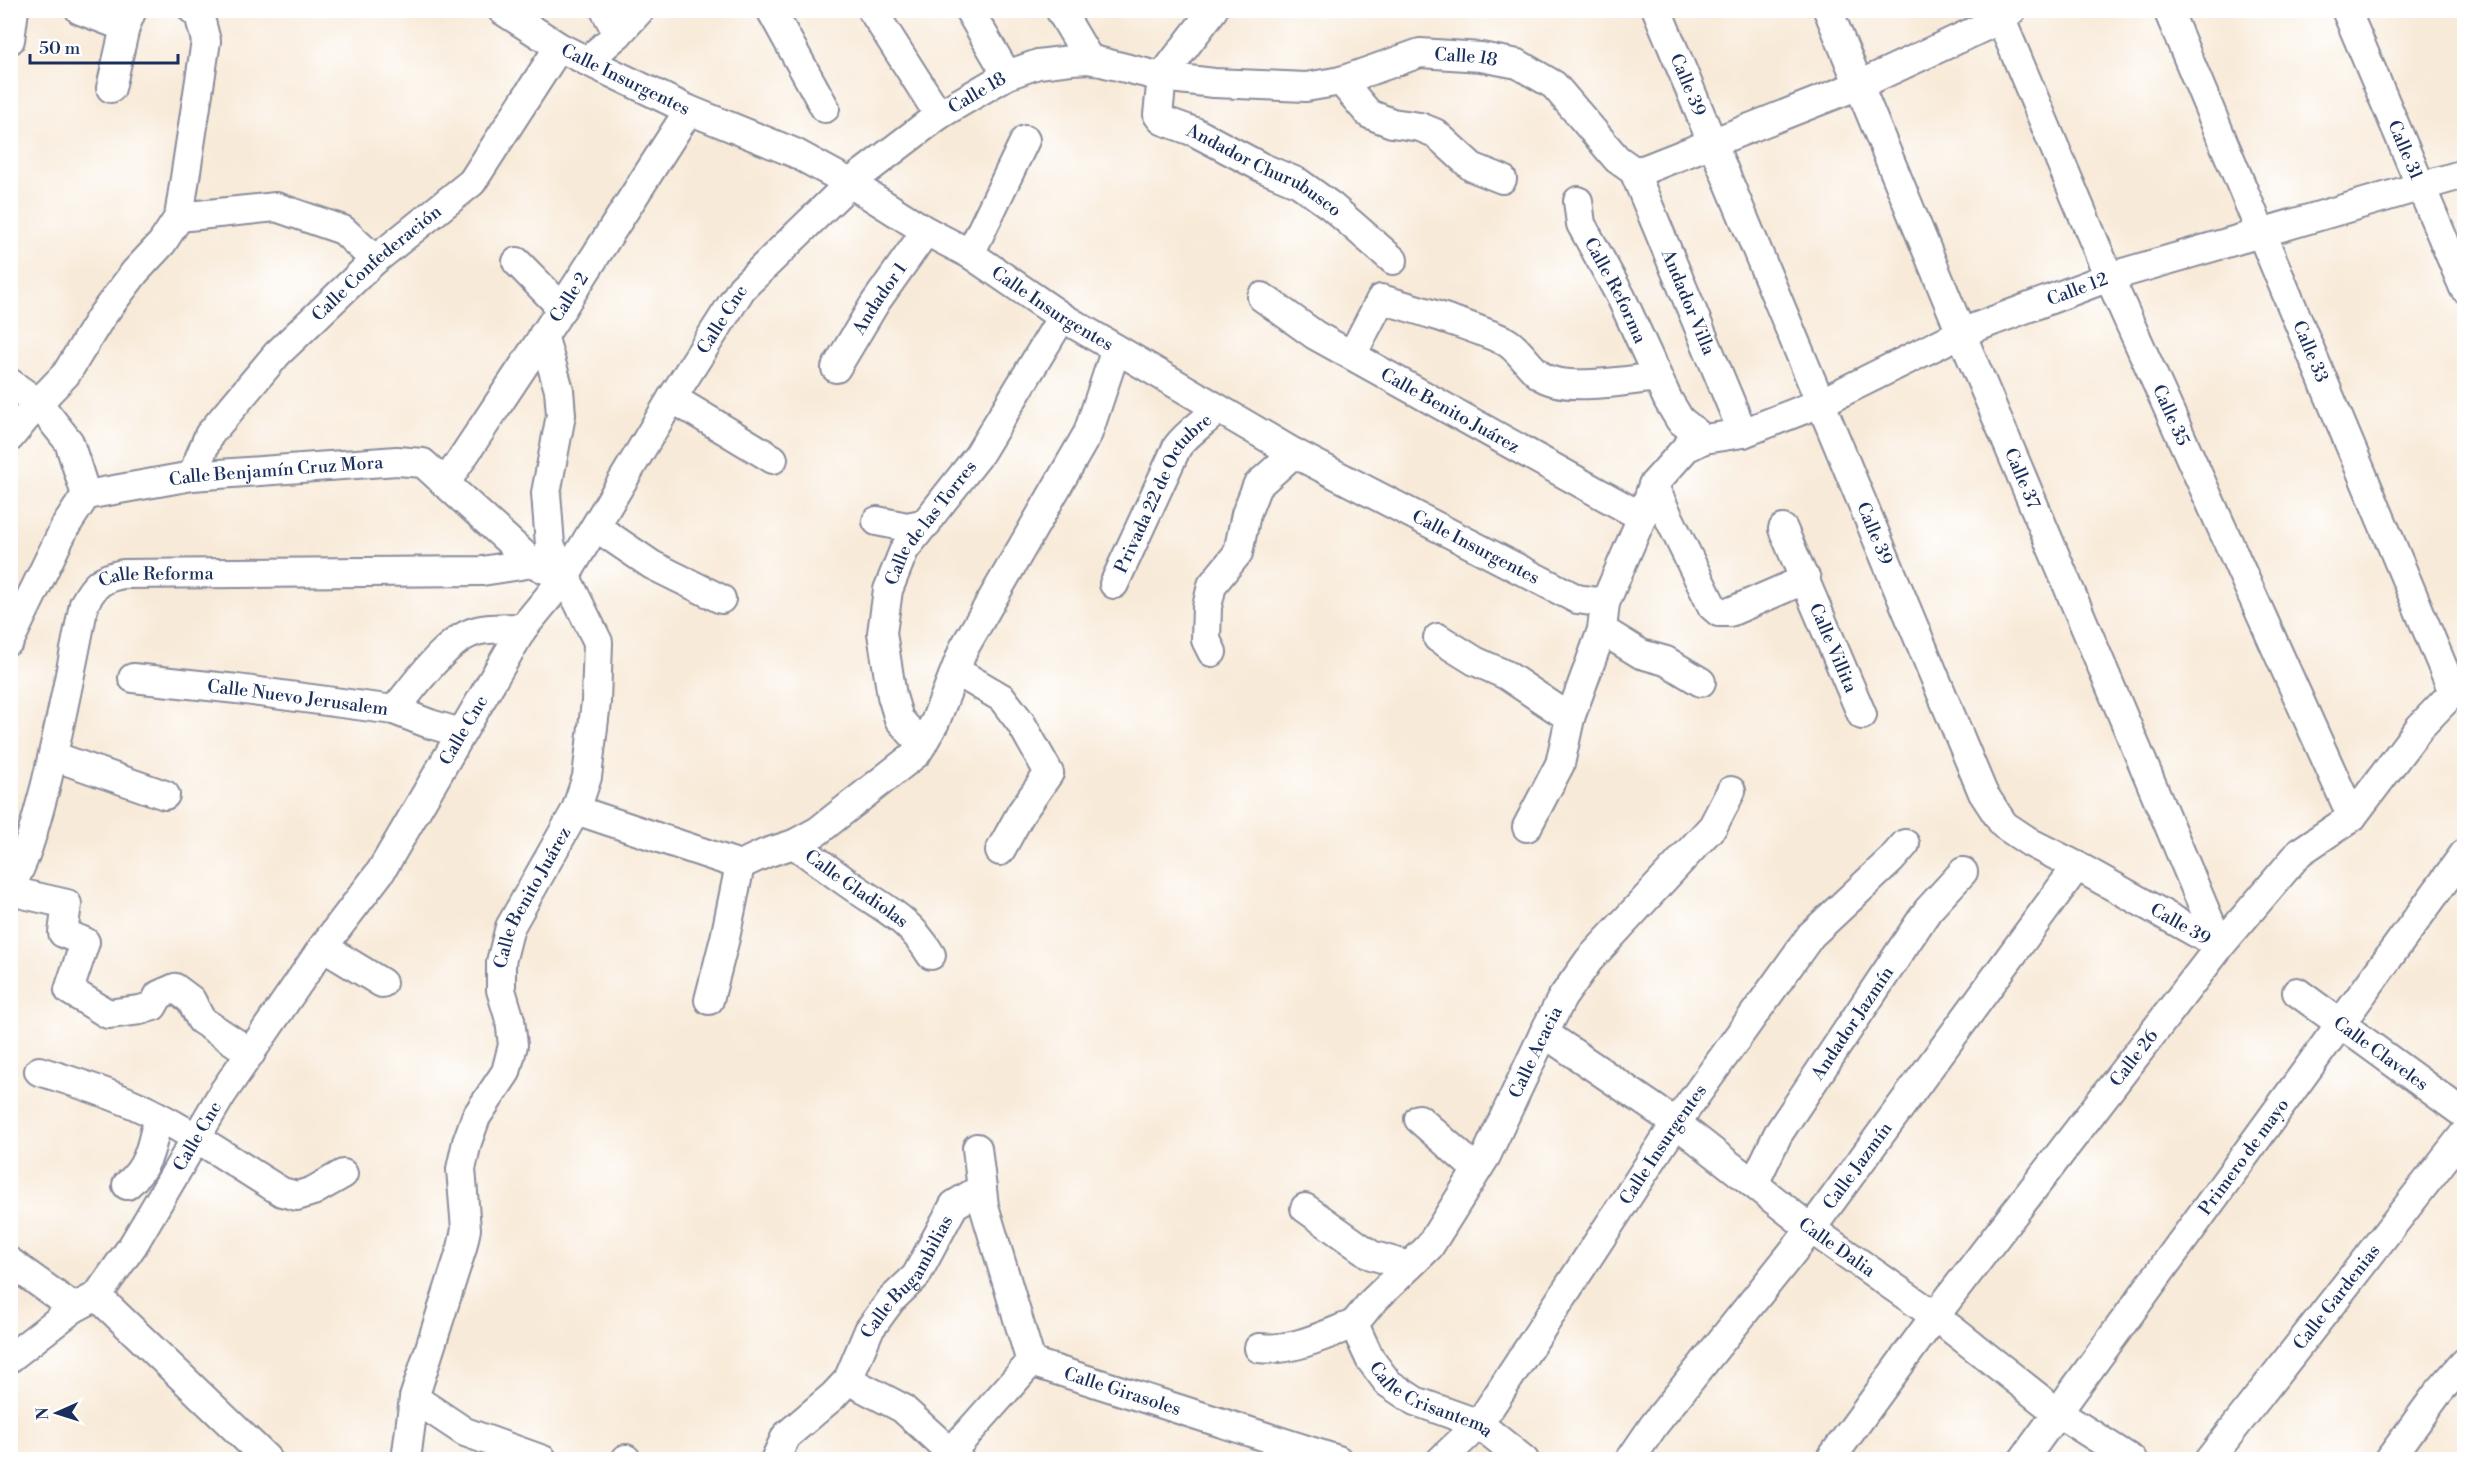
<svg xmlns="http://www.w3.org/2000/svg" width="2475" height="1470" font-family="'Libre Bodoni',serif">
<rect width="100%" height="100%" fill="#fff"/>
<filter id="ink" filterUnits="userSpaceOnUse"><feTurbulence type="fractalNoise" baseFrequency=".0167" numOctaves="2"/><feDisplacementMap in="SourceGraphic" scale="12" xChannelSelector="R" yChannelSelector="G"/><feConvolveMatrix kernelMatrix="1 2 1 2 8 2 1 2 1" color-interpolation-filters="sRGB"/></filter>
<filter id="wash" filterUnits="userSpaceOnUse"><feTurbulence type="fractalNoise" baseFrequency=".008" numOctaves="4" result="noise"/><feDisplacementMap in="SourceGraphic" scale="24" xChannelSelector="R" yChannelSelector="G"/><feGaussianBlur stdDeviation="1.35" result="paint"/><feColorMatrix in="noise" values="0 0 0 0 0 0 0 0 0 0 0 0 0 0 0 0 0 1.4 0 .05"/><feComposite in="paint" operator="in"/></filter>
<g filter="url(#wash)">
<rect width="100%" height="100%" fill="#f8ead8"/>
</g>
<g filter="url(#ink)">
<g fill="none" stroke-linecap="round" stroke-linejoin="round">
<defs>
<g id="minor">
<path d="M80 10 125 27"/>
<path id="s1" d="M502 10 559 47 587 61 689 110 795 153 850 183 926 231 970 254 1062 317 1294 453 1577 599 1605 603"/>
<path d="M605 10 618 34"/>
<path d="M771 10 825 108"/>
<path d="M872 10 939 115"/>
<path d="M969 10 1007 75"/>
<path d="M1060 10 1089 59"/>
<path id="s2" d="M1213 10 1162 77 1158 115 1162 120 1195 132 1263 168 1299 183 1331 206 1393 260"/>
<path id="s3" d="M1657 10 1983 793 2004 825 2031 843 2077 866 2220 946"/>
<path id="s4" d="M1828 10 1961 333 2220 946"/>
<path id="s5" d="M1997 10 2109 277 2352 817"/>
<path id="s6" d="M2168 10 2454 694"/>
<path id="s7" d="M2346 10 2464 288"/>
<path d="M10 40 14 10"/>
<path d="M587 61 618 34 640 10"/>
<path d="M1341 81 1369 114 1392 123 1420 127 1435 133 1472 167 1502 179"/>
<path d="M111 88 125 27 132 10"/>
<path id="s8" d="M1634 171 1743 433"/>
<path id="s9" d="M1578 201 1581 224 1621 297 1668 400 1680 420 1704 439"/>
<path d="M179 217 276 207 343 230 375 260"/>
<path d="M970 254 1025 140"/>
<path d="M517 262 562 308"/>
<path id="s10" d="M1262 297 1315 335 1642 517"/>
<path d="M1352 355 1381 299C1422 311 1464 323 1503 340 1518 347 1527 365 1540 375 1562 393 1630 380 1657 377"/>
<path id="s11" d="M836 368 875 303 926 231"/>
<path d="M10 383 38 403 69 442 86 495"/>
<path d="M672 398 773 459"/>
<path d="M10 437 38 403 66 374 101 317 135 272 162 243 179 217 206 41 199 14 193 10"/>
<path id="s12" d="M192 476 209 435 277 354 375 260 472 182 559 47"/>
<path id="s13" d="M445 484 562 308 689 110"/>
<path d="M1653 485 1712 606 1719 612H1730L1806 579"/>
<path id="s14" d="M86 495 192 476 397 461 423 463 533 563 545 569"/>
<path d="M877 521 907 527 927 523"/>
<path d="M596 527 652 565 721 599"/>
<path id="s15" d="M1783 529 1862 715"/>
<path id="s16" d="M1114 584 1177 447C1188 432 1205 422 1218 409"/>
<path d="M1602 630 1641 654 1666 661 1701 682"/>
<path d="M1438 638 1475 661 1506 675 1570 718"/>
<path d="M10 640 65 527 86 495"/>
<path d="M1212 652 1206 640 1207 607 1212 585 1238 553 1246 514 1257 486 1294 453"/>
<path d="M956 671 1002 698 1021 723 1049 773 1021 813 1000 851"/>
<path id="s17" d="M133 678 237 689 394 710 430 724 461 733"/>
<path d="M394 710C415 686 448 635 481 630 494 628 509 628 523 628"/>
<path id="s18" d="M922 745 899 719 892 696 882 633 888 590 904 550 978 456 1062 317"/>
<path d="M53 756 165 795"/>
<path d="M576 810 740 865"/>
<path id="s19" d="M1527 827 1560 764 1570 718 1602 630 1605 603 1642 517 1653 485 1686 448 1704 439 1743 433 1820 403 1961 333 2109 277 2464 174"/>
<path d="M794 844 818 831 917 753 935 722 964 648 1088 433 1116 349"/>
<path id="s20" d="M740 865 766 853 794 844C814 858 834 874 855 888 888 911 909 919 931 955"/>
<path id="s21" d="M10 887C28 857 36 820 45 788 60 727 72 666 84 604 94 585 101 578 123 574L482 571 533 563"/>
<path d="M10 891 67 904 63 933 85 942 69 990 108 1014 140 1010 153 1006 159 995 175 988 191 1000 201 1020 251 1053"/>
<path d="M323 947 382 983"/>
<path id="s22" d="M2297 992 2464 1114"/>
<path d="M709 1000 725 938 740 865"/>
<path id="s23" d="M1544 1033 1676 1123 1811 1229 1935 1316 2058 1413 2132 1460"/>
<path d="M39 1071C72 1081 104 1091 135 1105 186 1128 234 1163 282 1192L297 1196 313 1191 343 1174"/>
<path d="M1419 1119 1477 1170"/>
<path d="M977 1148 984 1206 1031 1362"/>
<path id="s24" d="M1754 1184 1778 1134 1928 910 1963 872"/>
<path d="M127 1185C149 1167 152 1144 158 1118"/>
<path d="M1305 1208 1371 1255 1409 1266"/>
<path d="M10 1262 74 1308"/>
<path d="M97 1296 266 1458"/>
<path id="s25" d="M1354 1324 1371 1303 1429 1247 1486 1156 1544 1033 1562 998 1589 960 1713 826 1731 791"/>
<path id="s26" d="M1354 1324 1370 1359 1388 1383 1415 1401 1479 1424 1524 1460"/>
<path d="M1259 1348C1292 1352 1324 1335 1354 1324"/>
<path id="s27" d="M10 1358 74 1308 97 1296 133 1245 222 1094 323 947 381 871 523 628 565 577 672 398 742 288 850 183 939 115 1007 75 1038 64 1071 60 1089 59 1162 77 1214 83 1306 87 1341 81 1420 53 1481 57 1518 64 1554 85 1617 159 1634 171 1646 169 1859 85 2001 19 2012 10"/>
<path id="s28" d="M1031 1362 1338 1460"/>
<path d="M848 1380 902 1408 959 1460"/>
<path d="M414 1398 465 1432 543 1460"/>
<path id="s29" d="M406 1460 414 1398 462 1248 466 1229 461 1169 467 1142 476 1117 506 1072 513 1045 510 1020 501 990V962L510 927 576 810 587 777 596 702 598 642 550 545 546 493 561 415 559 390 543 335"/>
<path d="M626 1460V1459"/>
<path id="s30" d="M775 1460 786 1436 833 1396 848 1380 869 1330 891 1300 916 1276 954 1205 982 1188"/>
<path d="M944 1460 1031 1362"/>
<path id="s31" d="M1441 1460 1479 1424 1676 1123 1811 935 1891 860 1905 844"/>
<path id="s32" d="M1630 1460 1654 1425 1811 1229 2077 866"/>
<path id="s33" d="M1830 1460 1935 1316 2220 946 2300 852 2352 817 2420 727 2464 681"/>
<path id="s34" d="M2023 1460 2464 854"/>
<path id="s35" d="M2209 1460 2464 1134"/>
<path d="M2389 1460 2437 1394 2464 1363"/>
</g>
</defs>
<use href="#minor" stroke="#8a8c9b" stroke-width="32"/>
<use href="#minor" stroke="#fff" stroke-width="28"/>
</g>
</g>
<g text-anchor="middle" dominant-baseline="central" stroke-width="4.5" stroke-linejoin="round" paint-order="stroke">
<g font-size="18" fill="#1b2f5e" stroke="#fff">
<text stroke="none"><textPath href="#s27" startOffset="2116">Calle 18</textPath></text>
<text stroke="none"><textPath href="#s1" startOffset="142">Calle Insurgentes</textPath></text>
<text stroke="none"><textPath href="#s3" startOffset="81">Calle 39</textPath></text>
<text stroke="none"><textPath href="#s27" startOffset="1612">Calle 18</textPath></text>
<text stroke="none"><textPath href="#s7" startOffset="152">Calle 31</textPath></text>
<text stroke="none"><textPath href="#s2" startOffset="243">Andador Churubusco</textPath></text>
<text stroke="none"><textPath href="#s12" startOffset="285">Calle Confederación</textPath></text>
<text stroke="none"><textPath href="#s19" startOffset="840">Calle 12</textPath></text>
<text stroke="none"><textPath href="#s9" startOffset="98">Calle Reforma</textPath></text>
<text stroke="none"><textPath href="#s13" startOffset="224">Calle 2</textPath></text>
<text stroke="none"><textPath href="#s11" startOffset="82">Andador 1</textPath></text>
<text stroke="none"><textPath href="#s8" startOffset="142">Andador Villa</textPath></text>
<text stroke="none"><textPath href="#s1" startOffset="628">Calle Insurgentes</textPath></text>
<text stroke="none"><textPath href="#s27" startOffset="1268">Calle Cnc</textPath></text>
<text stroke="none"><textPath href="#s6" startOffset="370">Calle 33</textPath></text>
<text stroke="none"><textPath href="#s10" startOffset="220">Calle Benito Juárez</textPath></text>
<text stroke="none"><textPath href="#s5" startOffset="441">Calle 35</textPath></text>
<text stroke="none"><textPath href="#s14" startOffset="192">Calle Benjamín Cruz Mora</textPath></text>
<text stroke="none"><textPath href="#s4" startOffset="507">Calle 37</textPath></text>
<text stroke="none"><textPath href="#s16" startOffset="104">Privada 22 de Octubre</textPath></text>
<text stroke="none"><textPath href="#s18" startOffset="246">Calle de las Torres</textPath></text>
<text stroke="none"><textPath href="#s3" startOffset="567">Calle 39</textPath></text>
<text stroke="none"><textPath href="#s1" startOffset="1114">Calle Insurgentes</textPath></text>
<text stroke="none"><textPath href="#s21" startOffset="378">Calle Reforma</textPath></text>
<text stroke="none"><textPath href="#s15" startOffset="129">Calle Villita</textPath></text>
<text stroke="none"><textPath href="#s17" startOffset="166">Calle Nuevo Jerusalem</textPath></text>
<text stroke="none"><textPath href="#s27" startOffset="782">Calle Cnc</textPath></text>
<text stroke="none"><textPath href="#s20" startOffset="135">Calle Gladiolas</textPath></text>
<text stroke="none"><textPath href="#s29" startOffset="592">Calle Benito Juárez</textPath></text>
<text stroke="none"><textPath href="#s3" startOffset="1089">Calle 39</textPath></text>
<text stroke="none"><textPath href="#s24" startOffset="189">Andador Jazmín</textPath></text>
<text stroke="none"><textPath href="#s25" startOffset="330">Calle Acacia</textPath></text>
<text stroke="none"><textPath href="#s22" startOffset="104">Calle Claveles</textPath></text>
<text stroke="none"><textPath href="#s33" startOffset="504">Calle 26</textPath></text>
<text stroke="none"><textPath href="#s27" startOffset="296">Calle Cnc</textPath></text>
<text stroke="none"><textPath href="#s31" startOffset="387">Calle Insurgentes</textPath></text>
<text stroke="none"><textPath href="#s34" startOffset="375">Primero de mayo</textPath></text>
<text stroke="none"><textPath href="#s32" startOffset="372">Calle Jazmín</textPath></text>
<text stroke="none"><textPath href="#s23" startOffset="363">Calle Dalia</textPath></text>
<text stroke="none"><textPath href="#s30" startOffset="230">Calle Bugambilias</textPath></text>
<text stroke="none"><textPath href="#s35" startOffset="207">Calle Gardenias</textPath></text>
<text stroke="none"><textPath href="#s28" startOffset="96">Calle Girasoles</textPath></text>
<text stroke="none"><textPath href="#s26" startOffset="114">Calle Crisantema</textPath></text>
</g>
</g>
<rect width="2475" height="1470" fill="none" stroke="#fff" stroke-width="36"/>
<g transform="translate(57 1413) rotate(267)" stroke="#ffffff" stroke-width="4.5" paint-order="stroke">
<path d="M0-4.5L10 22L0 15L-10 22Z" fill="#1b2f5e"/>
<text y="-9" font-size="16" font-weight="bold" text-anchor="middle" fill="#1b2f5e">N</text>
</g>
<path d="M30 54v9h148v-9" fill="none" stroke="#1b2f5e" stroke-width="3"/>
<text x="39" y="54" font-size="18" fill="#1b2f5e" stroke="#ffffff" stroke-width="4.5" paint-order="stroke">50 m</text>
</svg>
